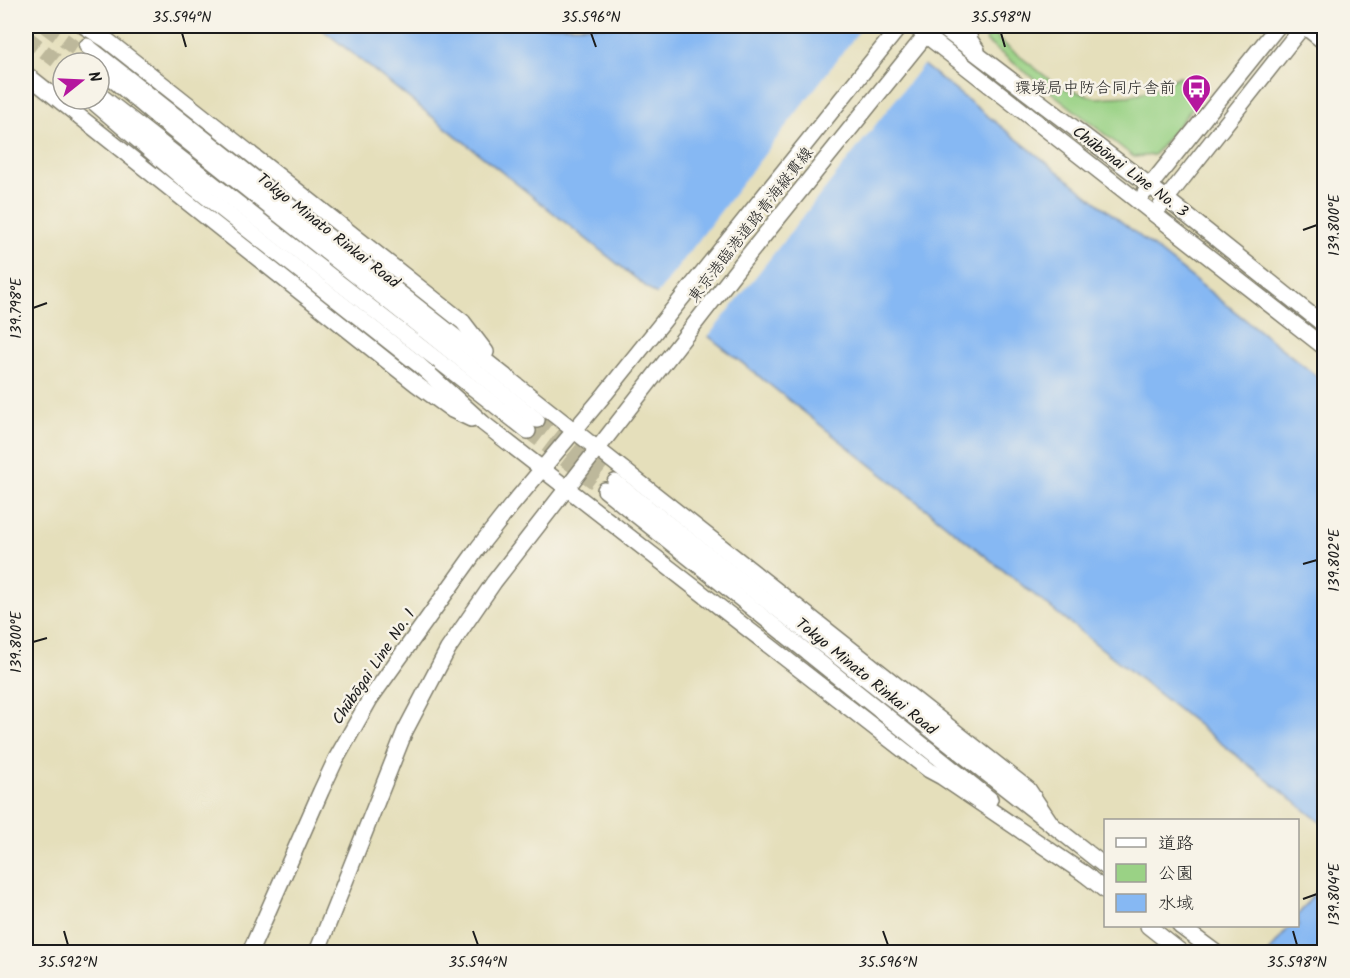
<svg xmlns="http://www.w3.org/2000/svg" width="1350" height="978" font-family="Kalam,'Klee One',sans-serif">
<rect width="100%" height="100%" fill="#f7f3e8"/>
<filter id="ink" filterUnits="userSpaceOnUse"><feTurbulence type="fractalNoise" baseFrequency=".0167" numOctaves="2"/><feDisplacementMap in="SourceGraphic" scale="12" xChannelSelector="R" yChannelSelector="G"/><feConvolveMatrix kernelMatrix="1 2 1 2 8 2 1 2 1" color-interpolation-filters="sRGB"/></filter>
<filter id="wash" filterUnits="userSpaceOnUse"><feTurbulence type="fractalNoise" baseFrequency=".008" numOctaves="4" result="noise"/><feDisplacementMap in="SourceGraphic" scale="24" xChannelSelector="R" yChannelSelector="G"/><feGaussianBlur stdDeviation="1.35" result="paint"/><feColorMatrix in="noise" values="0 0 0 0 0 0 0 0 0 0 0 0 0 0 0 0 0 1.4 0 .05"/><feComposite in="paint" operator="in"/></filter>
<g filter="url(#wash)">
<rect width="100%" height="100%" fill="#e5dfbb"/>
<path fill="#9ad285" stroke="#5b7750" stroke-width="1.5" d="M984 26H995L999 40 1058 86 1096 98 1129 96 1158 88 1179 76 1202 96 1154 155 1134 157 987 42Z"/>
<g fill="#86b8f3" stroke="#516a88" stroke-width="1.5">
<path d="M318 26H874L1324 382V825Z"/>
<path d="M1324 881V952H1269L1290 926H1298V915Z"/>
</g>
<path fill="#e5dfbb" d="M863 26H879L928 64 922 66 707 338 655 297Z"/>
</g>
<g filter="url(#ink)">
<g fill="none" stroke-linecap="round" stroke-linejoin="round">
<g stroke="#bdb89b" stroke-width="15" stroke-dasharray="15 8" stroke-linecap="butt">
<path d="M45 26 83 54"/>
<path d="M26 37 63 66"/>
<path d="M537 420 615 482"/>
<path d="M528 431 605 490"/>
</g>
<defs>
<g id="minor">
<path d="M84 26 108 41 463 322 486 352"/>
<path d="M914 26 1324 347"/>
<path d="M940 26 1149 185 1324 325"/>
<path d="M967 26 970 40 977 50"/>
<path d="M1304 26 1324 42"/>
<path d="M87 46 1028 789 1052 825"/>
<path d="M99 68 174 131 537 420"/>
<path d="M26 74 416 384 452 410 471 419"/>
<path d="M101 96 528 431"/>
<path d="M90 99 181 177 418 364 483 423 929 770 942 777 1089 877"/>
<path d="M1145 192 1278 26"/>
<path d="M1160 207 1303 26"/>
<path d="M615 482 1106 867"/>
<path d="M605 490 990 799"/>
<path d="M1082 872 1106 891"/>
<path d="M1148 926 1181 952"/>
<path d="M1180 926 1215 952"/>
<path d="M250 952 321 791 336 759 370 699 478 548 511 506 605 394 900 26"/>
<path d="M317 952 405 731 448 649 494 582 742 263 933 26"/>
</g>
</defs>
<use href="#minor" stroke="#807e6c" stroke-width="18"/>
<use href="#minor" stroke="#fff" stroke-width="15"/>
</g>
</g>
<path fill="none" stroke="#1c1c1c" stroke-width="2" d="M182 33 186 47M591 33 596 47M1001 33 1005 47M1303 230 1317 225M33 308 47 303M1303 564 1317 560M33 642 47 638M1303 899 1317 894M64 931 68 945M473 931 478 945M883 931 888 945M1293 931 1297 945"/>
<defs>
<symbol id="bus-pin" viewBox="-11 -11 22 30"><path d="M0 17L-7.5 6A9.5 9.5 0 1 1 7.5 6Z" fill="#b5179e" stroke="#f7f3e8"/><path d="M-5-6H5V4H4V6H2V4H-2V6H-4V4H-5ZM-3.5-4V0h7V-4ZM-3.5 1.2v1.5H-2V1.2ZM2 1.2v1.5H3.5V1.2Z" fill="#fff"/></symbol>
</defs>
<g fill-rule="evenodd">
<use href="#bus-pin" x="1180" y="72" width="33" height="45"/>
</g>
<g text-anchor="middle" dominant-baseline="central" stroke-width="5" stroke-linejoin="round" paint-order="stroke">
<g font-size="16" fill="#1c1c1c" stroke="#f7f3e8" text-anchor="end">
<text x="1175" y="88">環境局中防合同庁舎前</text>
</g>
<g font-size="16" fill="#1c1c1c" stroke="#f7f3e8">
<text transform="translate(1130 172) rotate(37)">Chūbōnai Line No. 3</text>
<text transform="translate(751 225) rotate(-52)">東京港臨港道路青海縦貫線</text>
<text transform="translate(328 231) rotate(38)">Tokyo Minato Rinkai Road</text>
<text transform="translate(374 667) rotate(-56)">Chūbōgai Line No. 1</text>
<text transform="translate(866 677) rotate(39)">Tokyo Minato Rinkai Road</text>
</g>
</g>
<rect width="1350" height="978" fill="none" stroke="#f7f3e8" stroke-width="66"/>
<rect x="1104" y="819" width="195" height="108" fill="#f7f3e8" stroke="#9f9d96" stroke-width="1.5"/>
<rect x="1116" y="838" width="30" height="9" fill="#ffffff" stroke="#9f9d96" stroke-width="1.5"/>
<text x="1158" y="849" font-size="18" fill="#1c1c1c">道路</text>
<rect x="1116" y="864" width="30" height="18" fill="#9ad285" stroke="#9f9d96" stroke-width="1.5"/>
<text x="1158" y="879" font-size="18" fill="#1c1c1c">公園</text>
<rect x="1116" y="894" width="30" height="18" fill="#86b8f3" stroke="#9f9d96" stroke-width="1.5"/>
<text x="1158" y="909" font-size="18" fill="#1c1c1c">水域</text>
<g transform="translate(81 81) rotate(72)"><circle r="28" fill="#f7f3e8" stroke="#9f9d96" stroke-width="1.5"/>
<path d="M0-4.5L10 22L0 15L-10 22Z" fill="#b5179e"/>
<text y="-9" font-size="16" font-weight="bold" text-anchor="middle" fill="#1c1c1c">N</text>
</g>
<rect x="33" y="33" width="1284" height="912" fill="none" stroke="#1c1c1c" stroke-width="2"/>
<g font-size="15" text-anchor="middle" fill="#1c1c1c">
<text x="182" y="22">35.594°N</text>
<text x="591" y="22">35.596°N</text>
<text x="1001" y="22">35.598°N</text>
<text transform="translate(1334 225) rotate(-90)" y="5">139.800°E</text>
<text transform="translate(16 308) rotate(-90)" y="5">139.798°E</text>
<text transform="translate(1334 560) rotate(-90)" y="5">139.802°E</text>
<text transform="translate(16 642) rotate(-90)" y="5">139.800°E</text>
<text transform="translate(1334 894) rotate(-90)" y="5">139.804°E</text>
<text x="68" y="967">35.592°N</text>
<text x="478" y="967">35.594°N</text>
<text x="888" y="967">35.596°N</text>
<text x="1297" y="967">35.598°N</text>
</g>
</svg>
